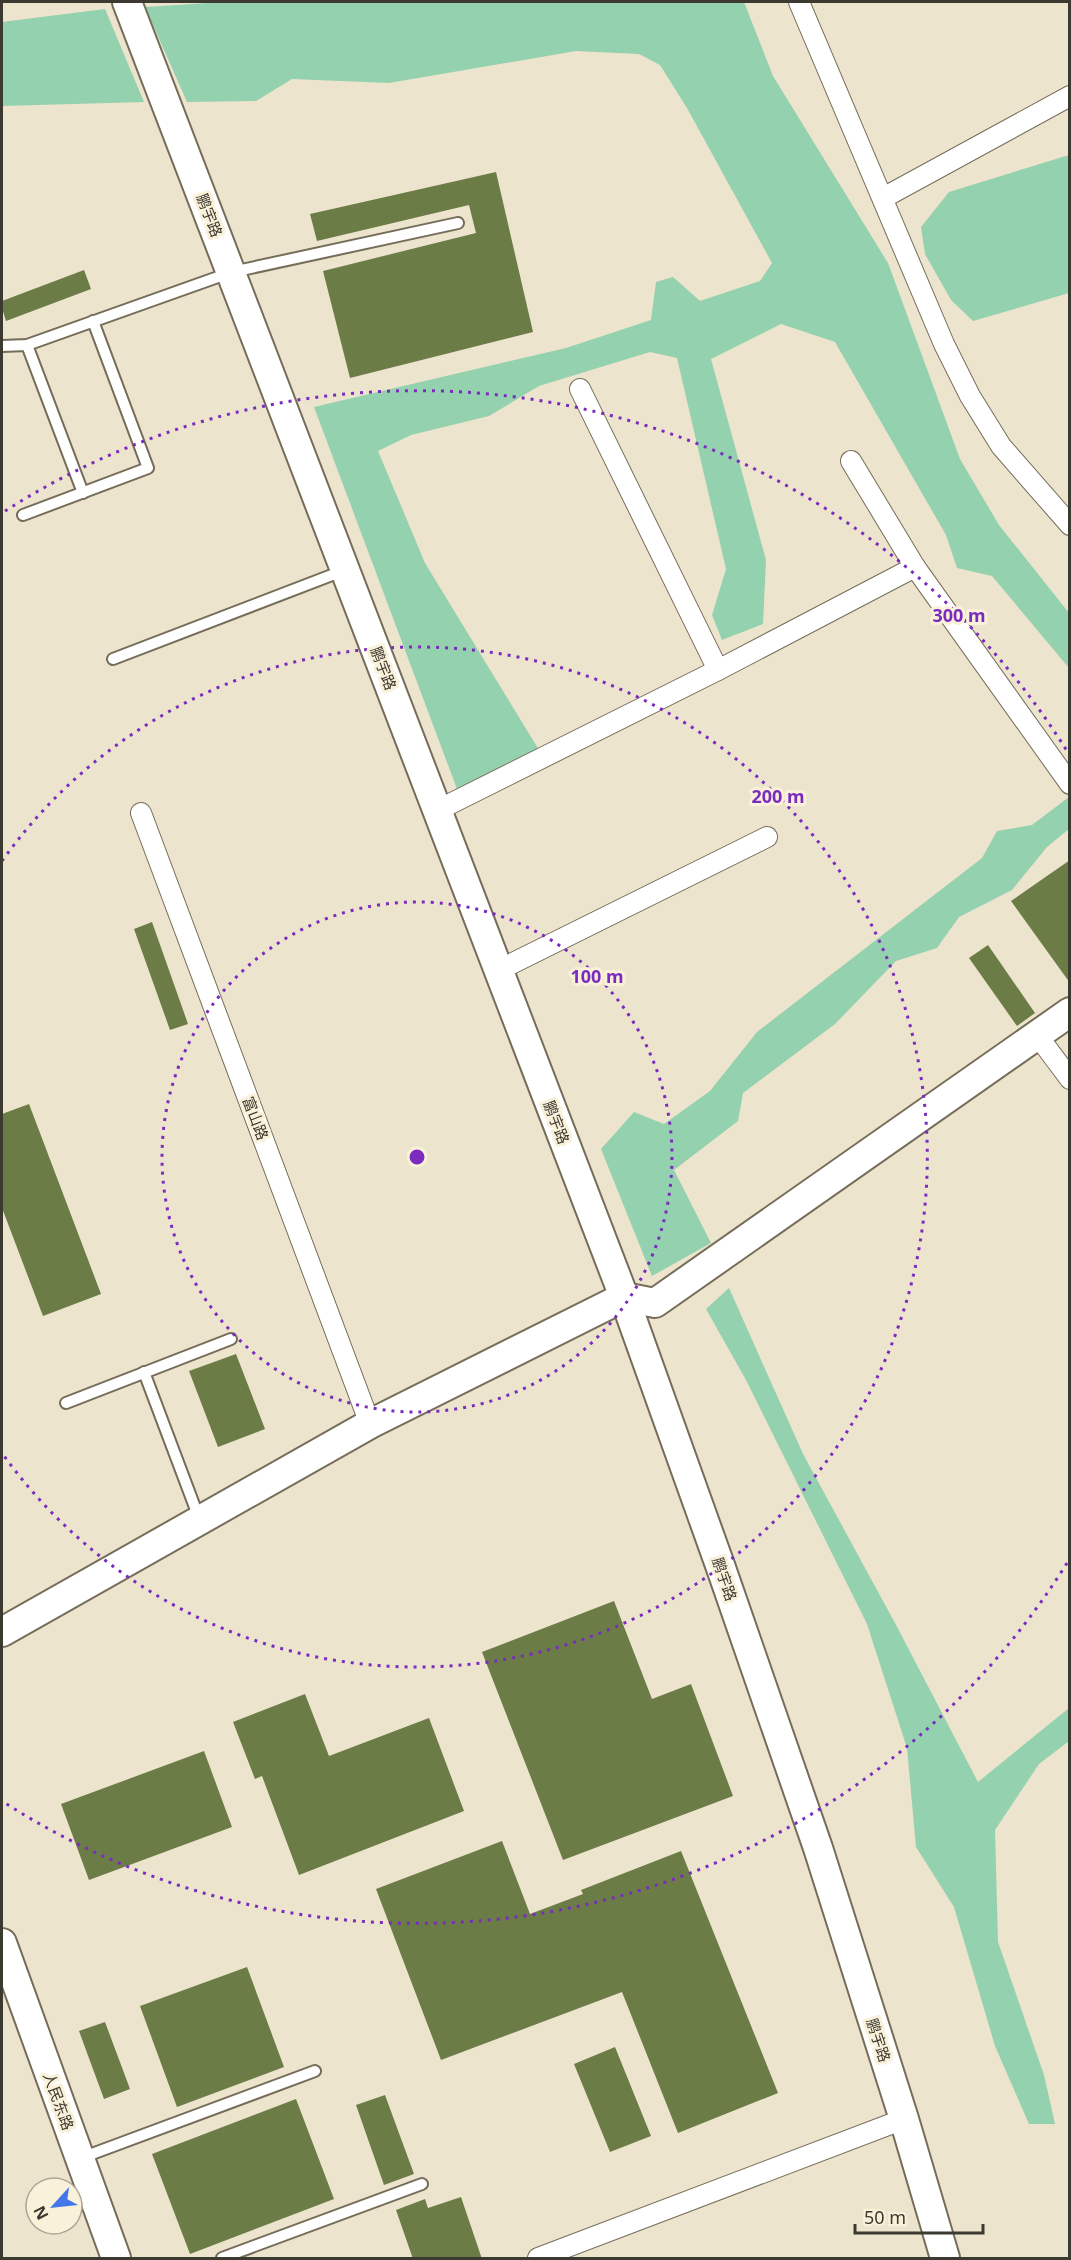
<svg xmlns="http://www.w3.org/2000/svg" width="1071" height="2260" font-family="'Noto Sans','Noto Sans SC',sans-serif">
<rect width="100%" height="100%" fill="#ede4cd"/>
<g fill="#94d1ae">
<path d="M224 2H744L773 76 888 263 960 459 999 525 1069 613V668L992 576 957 568 946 535 835 342 781 324 711 359 766 560 763 624 722 640 712 615 726 569 677 358 650 352 539 386 489 416 411 435 378 451 425 563 539 750 457 789 314 407 566 348 651 320 656 282 673 277 700 301 760 281 772 263 687 108 660 65 639 54 576 51 389 83 292 79 256 101 187 102 145 7Z"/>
<path d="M105 9 144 102 2 106V22Z"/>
<path d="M1069 155V293L973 321 951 300 925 254 921 227 949 192Z"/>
<path d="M1069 797V829L1047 847 1012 890 959 917 937 948 896 961 835 1024 743 1093 738 1121 674 1170 711 1243 652 1276 601 1149 634 1112 664 1124 710 1091 757 1032 982 858 997 831 1032 825Z"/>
<path d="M729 1288 803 1454 895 1623 978 1782 1069 1708V1741L1039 1764 995 1830 998 1942 1044 2075 1055 2124H1029L995 2046 954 1907 916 1847 907 1748 867 1624 746 1380 706 1309Z"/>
</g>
<g fill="#6b7c47">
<path d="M496 172 533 332 350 378 323 271 476 233 469 205 317 241 310 214Z"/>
<path d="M84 270 91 289 6 321 2 308V301Z"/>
<path d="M1070 860V983L1011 901Z"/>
<path d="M152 922 188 1024 170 1030 134 929Z"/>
<path d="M988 945 1035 1013 1017 1026 969 958Z"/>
<path d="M29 1104 101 1294 43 1316 2 1208V1114Z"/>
<path d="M236 1354 265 1429 218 1447 189 1371Z"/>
<path d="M614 1601 652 1699 691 1684 733 1796 563 1860 482 1652Z"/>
<path d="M305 1694 329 1756 429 1718 464 1811 299 1875 262 1776 255 1779 233 1722Z"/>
<path d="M204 1751 232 1827 89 1880 61 1804Z"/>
<path d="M502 1841 530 1914 583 1894 581 1890 681 1851 778 2093 678 2133 622 1992 441 2060 376 1889Z"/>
<path d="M247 1967 284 2067 177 2107 140 2006Z"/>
<path d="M105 2022 130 2089 104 2099 79 2031Z"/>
<path d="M615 2047 651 2136 610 2152 574 2064Z"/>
<path d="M385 2095 414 2174 384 2185 356 2105Z"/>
<path d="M296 2099 334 2199 190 2254 152 2154Z"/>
<path d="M461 2197 482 2259H413L396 2210 425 2199 428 2208Z"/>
</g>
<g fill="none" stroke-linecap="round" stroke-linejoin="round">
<defs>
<g id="lane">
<path d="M27 345 83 493"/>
<path d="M2 346 27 345 232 272 458 223"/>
<path d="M23 515 148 468 93 321"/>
<path d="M113 659 345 570"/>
<path d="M144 1372 199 1518"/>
<path d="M66 1403 231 1339"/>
<path d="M81 2158 315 2071"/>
<path d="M222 2258 422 2184"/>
</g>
<g id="street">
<path d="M799 2 944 344 970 396 1001 446 1070 525"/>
<path d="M883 198 1070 96"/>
<path d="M580 389 718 670"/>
<path d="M851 461 915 567 1070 784"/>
<path d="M438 810 718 670 915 567"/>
<path d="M141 813 370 1424"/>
<path d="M499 970 767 837"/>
<path d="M1037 1035 1070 1079"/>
<path d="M538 2258 904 2119"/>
</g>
<g id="secondary">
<path d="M127 2 624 1297 721 1568 818 1848 904 2119 945 2258"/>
<path d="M2 1632 370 1424 624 1297 655 1303 1070 1012"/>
<path d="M2 1943 116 2258"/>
</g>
</defs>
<use href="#lane" stroke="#756d59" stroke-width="14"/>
<use href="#street" stroke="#756d59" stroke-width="22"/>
<use href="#secondary" stroke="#756d59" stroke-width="32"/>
<use href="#lane" stroke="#fff" stroke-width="10"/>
<use href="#street" stroke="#fff" stroke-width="20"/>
<use href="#secondary" stroke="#fff" stroke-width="28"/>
</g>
<g fill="none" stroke="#7b2cbf" stroke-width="3" stroke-dasharray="3 6">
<circle cx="417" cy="1157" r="255"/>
<path d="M2 861A510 510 0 1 1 2 1453"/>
<path d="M1067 1563A766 766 0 0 1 5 1803M5 511A766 766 0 0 1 1067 751"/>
</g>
<g text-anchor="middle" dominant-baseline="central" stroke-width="6" stroke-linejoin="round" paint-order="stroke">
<g font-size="15" fill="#3c3930" stroke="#faf1da">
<text transform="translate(210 215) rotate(69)">鹏宇路</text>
<text transform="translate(384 668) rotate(69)">鹏宇路</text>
<text transform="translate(256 1118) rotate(69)">富山路</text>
<text transform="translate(557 1122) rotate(69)">鹏宇路</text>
<text transform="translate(725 1579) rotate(71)">鹏宇路</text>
<text transform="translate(879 2040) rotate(72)">鹏宇路</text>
<text transform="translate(59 2101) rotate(70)">人民东路</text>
</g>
</g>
<circle cx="417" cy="1157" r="9" fill="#7b2cbf" stroke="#faf1da" stroke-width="3"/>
<g font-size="18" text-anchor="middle" font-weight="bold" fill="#7b2cbf" stroke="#faf1da" stroke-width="6" stroke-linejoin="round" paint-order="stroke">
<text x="959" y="622">300 m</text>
<text x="778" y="803">200 m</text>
<text x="597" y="983">100 m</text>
</g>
<rect width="1071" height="2260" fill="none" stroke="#3c3930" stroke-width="6"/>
<g transform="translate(54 2206) rotate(243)"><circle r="28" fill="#faf1da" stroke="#aea796" stroke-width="1.5"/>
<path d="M0-4.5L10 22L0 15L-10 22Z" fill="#4478e9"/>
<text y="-9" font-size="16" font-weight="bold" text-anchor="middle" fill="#3c3930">N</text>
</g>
<path d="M855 2224v9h128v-9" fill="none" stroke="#3c3930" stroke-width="3"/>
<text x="864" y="2224" font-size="18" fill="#3c3930" stroke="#faf1da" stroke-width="4.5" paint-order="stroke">50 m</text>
</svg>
